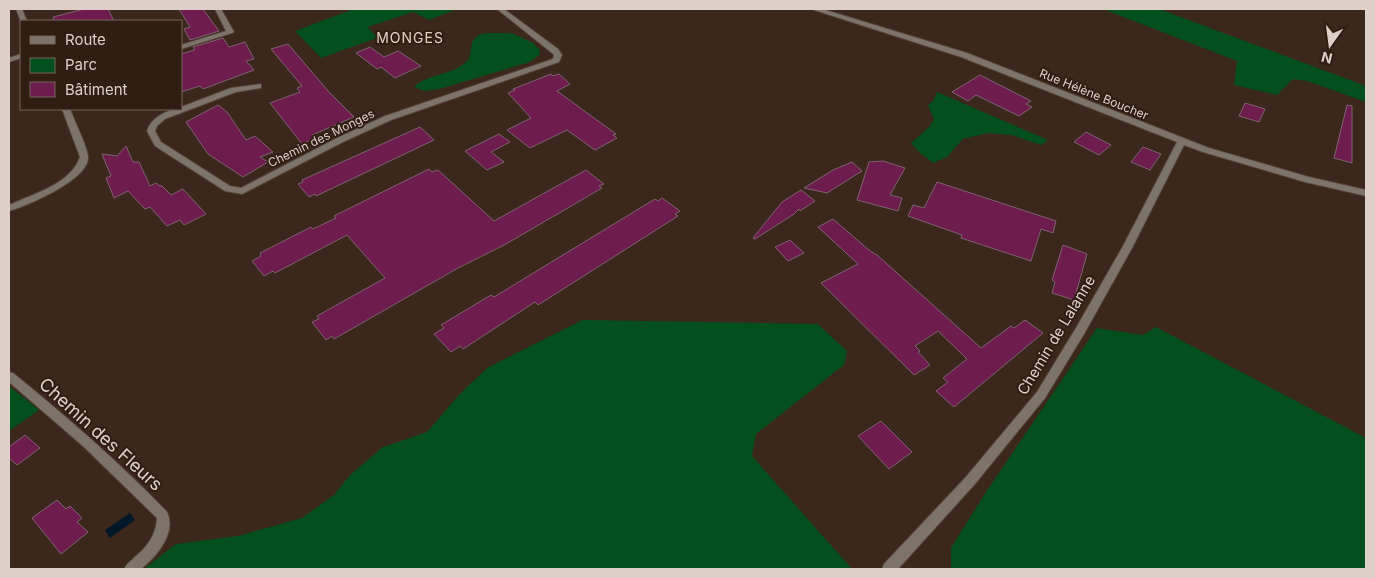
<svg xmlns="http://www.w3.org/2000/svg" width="1375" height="578" font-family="Inter,sans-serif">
<rect width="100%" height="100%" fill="#3b271c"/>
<g fill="#034f1d">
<path d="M354 9H457L429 20 413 12 368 27 377 38 321 58 295 31Z"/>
<path d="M1103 9H1159L1366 86V102L1307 81 1293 79 1277 95 1234 85 1237 61Z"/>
<path d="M512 33 533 43 540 50 539 55 530 62 439 89 424 91 414 87C428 73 452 76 467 61 473 54 469 42 477 36 485 31 503 34 512 33Z"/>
<path d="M937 92 1048 140 1041 145 1011 135 988 133 963 139 947 157 933 163 918 151 911 143 930 126 934 119 928 105 933 101Z"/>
<path d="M583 320 818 324 847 351 844 365 756 434 752 456 852 569H144L176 544 238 536 302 518 334 495 350 475 383 447 427 432 459 395 487 368Z"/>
<path d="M1156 327 1366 438V569H951V548L984 495 1097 328 1143 335Z"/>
<path d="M9 386 39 410 9 431Z"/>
</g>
<path fill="#00182a" d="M130 513 135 520 110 538 105 530Z"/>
<g fill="#6e1b4e" stroke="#7d6470">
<path d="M84 9H108L114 21H54L53 17Z"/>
<path d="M179 9H203L219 31 190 40 184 29 190 27Z"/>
<path d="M223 38 229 47 245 42 254 59 246 61 254 70 203 89 200 86 181 92V54L195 50 193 47Z"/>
<path d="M288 44 329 92 354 117 312 135 315 138 302 144 270 103 300 92 297 88 302 86 271 49Z"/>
<path d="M370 47 384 57 398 51 421 66 395 78 381 67 377 69 356 53Z"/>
<path d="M551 74 553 76 559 74 570 84 557 91 616 134 613 135 617 138 595 150 567 130 530 148 507 130 531 118 508 93 515 90 513 89Z"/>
<path d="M980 75 1031 101 1026 104 1032 107 1019 116 976 95 968 101 952 92Z"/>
<path d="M1245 103 1265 109 1259 122 1239 116Z"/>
<path d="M218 105 227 112 246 140 255 136 273 152 260 157 268 162 243 177 208 154 186 122Z"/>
<path d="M1347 105 1352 106V163L1334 158Z"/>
<path d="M420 127 434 140 316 196 315 194 309 197 298 184 303 182 302 180Z"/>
<path d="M1086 132 1111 145 1099 155 1074 142Z"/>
<path d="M499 134 510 142 491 152 504 162 487 170 465 151Z"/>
<path d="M126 146 133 162H139L150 186 156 183 160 186H162L171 195 183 189 206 214 184 225 180 220 167 226 150 207 145 209 128 191 114 198 106 178 111 176 102 154 117 156Z"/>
<path d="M1143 147 1161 154 1150 170 1131 162Z"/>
<path d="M883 161 905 168 890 195 902 198 898 211 857 200 869 162Z"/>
<path d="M852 162 862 171 827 193 804 188 833 170Z"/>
<path d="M429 169 432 172 438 170 494 221 586 170 604 184 599 186 602 188 506 244 458 268 334 339 332 336 326 340 312 322 319 319 317 316 385 278 347 235 275 273 273 271 264 276 252 261 261 256 260 253 311 227 313 229 336 218 334 216Z"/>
<path d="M937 182 1056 221 1053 233 1041 229 1031 261 961 238 962 235 908 216 913 205 924 208Z"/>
<path d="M801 190 815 201 800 211 799 209 794 214 755 239 753 238 782 202Z"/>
<path d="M662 198 680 211 675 214 678 216 538 305 535 302 463 349 460 346 451 352 434 334 444 328 441 325 491 295 494 297 655 199 658 201Z"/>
<path d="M833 219 870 251 877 255 981 348 1011 326 1014 328 1025 320 1043 333 954 407 936 391 948 382 943 378 967 359 938 331 915 346 920 351 918 352 930 365 914 375 821 283 858 264 818 227Z"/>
<path d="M790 240 804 253 788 261 775 247Z"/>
<path d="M1063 245 1087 254 1074 300 1052 293 1055 282 1052 280Z"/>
<path d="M881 421 912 452 889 469 858 436Z"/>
<path d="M25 435 40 448 17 465 9 458V447Z"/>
<path d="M57 500 66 509 70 506 82 518 77 522 88 532 61 554 32 518Z"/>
</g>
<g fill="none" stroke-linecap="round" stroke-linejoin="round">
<defs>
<g id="street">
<path d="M16 9H22L27 21 21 22Z"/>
<path d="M215 9H221L234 32 232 33 181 49V45L226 31Z"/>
<path d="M497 9H504L558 49 562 55 559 62 391 120 343 142 242 194 225 191 155 146 147 131C151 118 167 109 181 109V107L231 88 261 84V88L236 92 165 119 157 126 155 131 161 142 230 186 241 188 337 138 385 116 553 59 554 55 552 53Z"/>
<path d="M813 9H822L967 53 1209 148 1309 177 1366 190V196L1305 182 1203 152 1184 145 1132 248 1084 334 1045 398 974 485 898 569H882L884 564 966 477 1037 392 1076 328 1122 248 1177 142 961 57 814 10Z"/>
<path d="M21 54V58L9 62V58Z"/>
<path d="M62 109H70C74 120 87 146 88 156 91 179 27 206 9 211V205C33 194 71 184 80 157Z"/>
<path d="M9 372 13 373C67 417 119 462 167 512 177 533 156 557 141 569H124C127 563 131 561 135 557 148 546 156 535 157 518L84 447 9 382Z"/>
</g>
</defs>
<use href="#street" stroke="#554238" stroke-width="2"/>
<use href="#street" fill="#7c746b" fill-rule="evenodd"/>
</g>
<g text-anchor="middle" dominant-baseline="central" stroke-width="4" stroke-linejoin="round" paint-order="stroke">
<g font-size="12" fill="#ded0c9" stroke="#311e12">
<text transform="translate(1094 94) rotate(22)">Rue Hélène Boucher</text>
<text transform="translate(321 138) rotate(-26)">Chemin des Monges</text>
</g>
<g font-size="14" letter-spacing="1" fill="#eacfc1" stroke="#311e12">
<text x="410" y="37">MONGES</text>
</g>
<g font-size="15" fill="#ded0c9" stroke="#311e12">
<text transform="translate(1056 335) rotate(-59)">Chemin de Lalanne</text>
</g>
<g font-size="18" fill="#ded0c9" stroke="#311e12">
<text transform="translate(101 434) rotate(42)">Chemin des Fleurs</text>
</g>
</g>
<rect width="1375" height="578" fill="none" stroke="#ded0c9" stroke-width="20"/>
<rect x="20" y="20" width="162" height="90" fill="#311e12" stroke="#76655b"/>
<rect x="30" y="36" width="25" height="8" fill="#7c746b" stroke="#76655b"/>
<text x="65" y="45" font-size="15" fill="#ded0c9">Route</text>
<rect x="30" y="58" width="25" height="15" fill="#034f1d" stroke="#76655b"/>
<text x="65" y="70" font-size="15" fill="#ded0c9">Parc</text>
<rect x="30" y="82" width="25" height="15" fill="#6e1b4e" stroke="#76655b"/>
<text x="65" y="95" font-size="15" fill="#ded0c9">Bâtiment</text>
<g transform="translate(1330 45) rotate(194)" stroke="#311e12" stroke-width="4" paint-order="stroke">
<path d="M0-4L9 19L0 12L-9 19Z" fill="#ded0c9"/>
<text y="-8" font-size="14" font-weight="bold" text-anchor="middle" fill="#ded0c9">N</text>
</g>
</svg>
